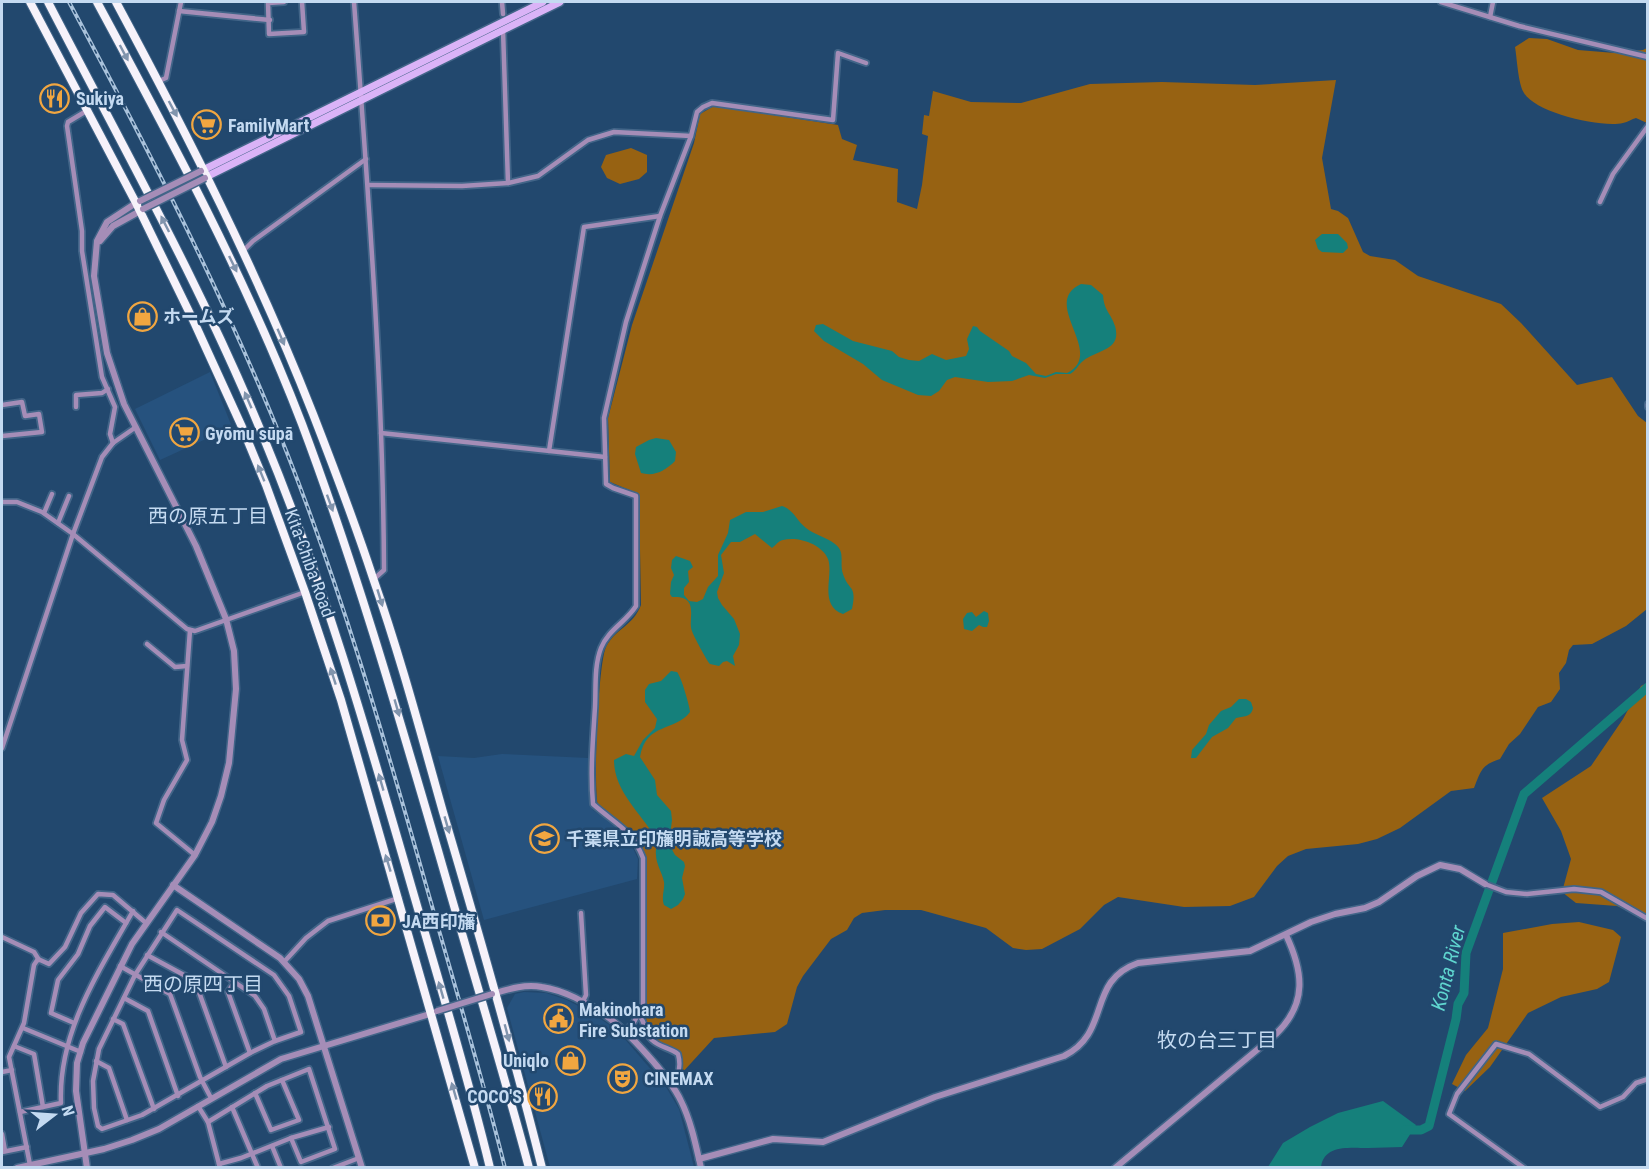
<svg xmlns="http://www.w3.org/2000/svg" width="1649" height="1169" font-family="'Roboto Condensed','Noto Sans JP',sans-serif">
<rect width="100%" height="100%" fill="#22486e"/>
<g fill="#26527e">
<path d="M210 372 232 427 160 460 135 409Z"/>
<path d="M502 754 588 758 590 804 593 810 626 833 638 859 637 879 484 920 438 756 474 758Z"/>
<path d="M524 992 546 993 567 1000 593 1014 617 1030 666 1087 679 1109 694 1167H550L507 1008 515 994Z"/>
</g>
<g fill="#976212">
<path d="M1529 38 1547 39 1578 50 1615 53 1643 50 1647 48V123L1636 118C1632 119 1628 122 1623 123 1601 128 1536 113 1524 93 1518 84 1517 58 1515 47Z"/>
<path d="M1336 80 1322 158 1331 209 1338 211 1348 218 1363 252 1370 256 1395 260 1418 276 1501 304 1521 323 1577 385 1612 377 1638 416 1647 423V609L1626 626 1592 644 1573 645 1569 650 1566 663 1559 673 1560 689 1551 702 1538 707 1520 734 1509 744 1500 759C1481 765 1481 771 1474 788L1451 791 1400 828 1377 839 1358 844 1306 849 1288 856 1277 866 1254 897 1230 906 1184 907 1118 897 1104 905 1080 929 1042 949 1026 950 1013 948 986 928 921 910H885L862 913 854 918 847 930 831 939 803 976 797 987 787 1024 775 1032 714 1038 681 1074C684 1037 669 1055 652 1036 647 1029 649 1020 643 1014L646 991 644 868C641 834 623 825 598 806 593 787 598 664 606 647 615 629 633 626 641 605L639 494 610 482 608 418 632 325 694 143 700 114 714 106 838 125 842 139 857 145 853 160 898 169 897 202 917 209 922 185 928 136 922 134 924 115 929 116 933 91 971 102 1021 103 1090 84 1162 82 1255 85Z"/>
<path d="M631 148 647 155V172L639 179 620 184 607 178 601 167 606 155Z"/>
<path d="M1647 683V919L1617 906 1576 903 1562 892 1571 859 1561 831 1542 798 1591 766 1623 719 1641 686Z"/>
<path d="M1579 922 1613 930 1621 937 1609 982 1597 989 1561 997 1528 1013 1490 1067 1465 1091 1452 1084 1466 1055 1488 1028 1503 969V933L1552 924Z"/>
</g>
<g fill="#15807b">
<path d="M1322 234H1338L1347 243 1348 248 1343 253 1322 252 1318 249 1315 240Z"/>
<path d="M1081 284 1091 285 1103 295C1104 311 1111 313 1115 326 1122 351 1098 349 1083 361 1078 365 1076 371 1070 374H1056L1045 378 1029 375 1012 381 988 382 955 377 947 380 939 391 931 396 918 395 882 380 863 364 824 341 814 331 816 325 823 324 853 341 892 351 899 357 909 360 919 361 932 354 946 360 966 356 969 349 967 339 973 326 977 327 980 331 1009 351 1012 356 1026 363 1036 374 1046 376 1056 372 1067 373C1107 353 1039 303 1081 284Z"/>
<path d="M656 438 669 440 676 452 675 461C666 470 655 477 641 473L635 454 636 447 649 440Z"/>
<path d="M782 506C794 510 796 520 806 528 815 535 826 537 835 544 846 552 839 563 843 574 849 592 857 584 852 609L843 614C818 605 834 575 828 559 822 544 798 536 783 540 778 541 776 545 772 548L755 534 740 542H731L721 555 724 573 717 592 718 598 722 605 734 619 740 634 739 645 733 656 735 666 727 661 723 662 719 666 710 664C707 661 693 635 692 631 687 620 701 595 672 597L670 594 671 582 674 575 671 568 672 560 676 556 690 561 693 567 688 571 689 582 684 588V595L689 601 697 602 703 599 708 587 718 576V555L728 533 730 520 746 512H763Z"/>
<path d="M984 611 988 613 989 621 987 627H983L979 625 972 631 964 629 963 619 967 613 972 612 976 617Z"/>
<path d="M671 671 677 672C681 676 690 707 690 712 675 732 646 722 640 757L655 780 657 795 671 811 672 820 669 844 675 855 684 862 685 866 682 878 685 894 683 899 678 905 671 909 664 905C661 896 665 890 664 882 662 872 656 864 656 855 655 849 658 842 655 837 640 812 614 791 614 760L626 754 634 756 643 740 655 728 657 719 645 702V690L649 684 661 681Z"/>
<path d="M1239 699H1246L1251 702 1253 708C1251 718 1243 716 1236 718L1228 728 1212 737 1196 758H1191L1192 750 1206 734 1209 725 1221 711 1231 707Z"/>
<path d="M1383 1101 1416 1125 1402 1147C1391 1147 1379 1148 1368 1148 1351 1148 1324 1144 1321 1167H1268L1283 1143 1310 1127 1338 1113Z"/>
</g>
<g fill="none" stroke-linecap="round" stroke-linejoin="round">
<path stroke="#15807b" stroke-width="9" d="M1405 1130H1421L1429 1126 1456 1019 1458 1004 1464 993 1466 953 1524 794 1648 687"/>
<defs>
<g id="minor">
<path d="M284 2 268 3 269 34 304 32 302 2"/>
<path d="M354 2C368 191 383 380 384 570L374 579"/>
<path d="M502 2 503 14"/>
<path d="M1441 2 1519 26 1648 57"/>
<path d="M179 11 270 20"/>
<path d="M1490 17 1493 2"/>
<path d="M503 30 508 183"/>
<path d="M159 81 166 78 181 2"/>
<path d="M88 110 68 122 67 126 82 231V251L102 377 115 407 110 434 113 443"/>
<path d="M369 185 462 186 508 183 538 176 588 140 614 132 691 136"/>
<path d="M1600 202 1613 174 1648 126"/>
<path d="M243 251 253 241 366 159"/>
<path d="M1648 404V407"/>
<path d="M2 405 22 402 25 416 39 414 42 432 2 436"/>
<path d="M76 407V395L102 393 108 389"/>
<path d="M381 433 605 457"/>
<path d="M549 451 584 227 660 216"/>
<path d="M2 502H17L42 512 73 534 187 629 195 631 305 592"/>
<path d="M44 513 52 494"/>
<path d="M58 523 69 496"/>
<path d="M190 630 182 740 187 760 164 800 156 823 195 855"/>
<path d="M147 644 175 667 187 666"/>
<path d="M2 748 73 534 102 457 113 443 136 427"/>
<path d="M1485 884 1506 892 1527 894 1574 889 1601 892 1648 919"/>
<path d="M177 910 274 975 289 996 301 1032 275 1041 250 1053 142 1115 102 1129 98 1126 94 1108 93 1081 99 1049 135 975Z"/>
<path d="M581 913 586 995 582 1003"/>
<path d="M161 932 255 996 264 1009 275 1041"/>
<path d="M2 937 34 952 39 960"/>
<path d="M147 955 195 981 226 1067"/>
<path d="M284 962 306 938 328 921 399 898"/>
<path d="M120 966 170 994 200 1077 211 1098"/>
<path d="M235 981 228 992 250 1053"/>
<path d="M124 998 148 1011 178 1096"/>
<path d="M639 1015C646 1023 644 1033 652 1040 659 1047 670 1048 678 1054 681 1065 679 1076 671 1083"/>
<path d="M113 1019 123 1024 154 1109"/>
<path d="M74 1023 51 1013 58 980 78 954 90 926 105 907 126 923"/>
<path d="M23 1028 81 1052"/>
<path d="M624 1032 634 1022 643 1005V858C632 829 615 824 593 804 590 772 593 739 595 707 596 688 594 666 601 648 608 630 626 622 636 606V496L613 488 606 484 604 418 626 322 660 216 691 136 697 112 703 107 712 103 833 120 838 53 866 63"/>
<path d="M14 1046 34 1054 43 1107"/>
<path d="M96 1061 109 1068 127 1120"/>
<path d="M2 1072 12 1070"/>
<path d="M255 1093 271 1130 299 1120 282 1080"/>
<path d="M198 1106 208 1122 220 1168"/>
<path d="M232 1107 258 1168"/>
<path d="M20 1112 61 1103C58 1032 99 971 133 911"/>
<path d="M208 1122 267 1086 309 1069 335 1149 301 1162 291 1138"/>
<path d="M2 1134 5 1151"/>
<path d="M272 1146 281 1168"/>
<path d="M2 1152 27 1147"/>
<path d="M219 1164 241 1158 291 1138 329 1127"/>
<path d="M30 1165 9 1057 24 1023 34 965 38 959 49 964 65 947 81 913 98 894 113 895 146 923"/>
<path d="M333 1168 359 1158"/>
<path d="M1524 1168 1449 1114 1457 1094 1496 1044 1529 1054 1600 1107 1623 1097 1636 1083 1648 1079"/>
</g>
<g id="tertiary">
<path d="M100 241 113 226 142 210"/>
<path d="M173 885 280 958 299 979 308 996 362 1168"/>
<path d="M492 994C509 989 524 984 542 987 563 990 588 1003 605 1015 627 1030 670 1077 681 1101 691 1121 696 1146 701 1168"/>
<path d="M699 1159 773 1139 823 1142 935 1097 1064 1056C1112 1032 1086 981 1138 963L1250 951 1311 922 1335 914 1365 908 1379 902 1417 876 1440 865 1460 869 1485 884"/>
<path d="M17 1168 104 1149 132 1140 159 1129 281 1059 433 1013"/>
<path d="M87 1168 76 1091 77 1063 83 1043 132 944 195 855 212 822 221 796 229 763 236 689 234 651 226 619 196 546 124 404 107 353 94 276 97 241 107 222 139 201"/>
<path d="M1115 1168 1276 1034C1308 1003 1303 971 1286 935"/>
</g>
<g id="secondary">
<path d="M205 169 543 2"/>
<path d="M208 176 560 2"/>
</g>
<g id="trunk">
<path d="M30 2 136 203 195 324 242 427 266 485 305 592 341 700 475 1168"/>
<path d="M48 2C123 147 203 289 265 441 323 581 365 726 407 871 435 969 466 1068 490 1168"/>
<path d="M97 2C171 139 246 278 302 424 355 565 397 710 439 854 469 959 501 1063 529 1168"/>
<path d="M116 2C188 136 257 271 313 414 334 468 355 523 373 578 400 655 421 734 443 812 478 930 512 1048 542 1168"/>
</g>
</defs>
<use href="#minor" stroke="#426588" stroke-width="8"/>
<use href="#tertiary" stroke="#426588" stroke-width="9"/>
<use href="#secondary" stroke="#426588" stroke-width="10"/>
<use href="#trunk" stroke="#426588" stroke-width="10"/>
<use href="#minor" stroke="#a58db7" stroke-width="4.5"/>
<use href="#tertiary" stroke="#a58db7" stroke-width="6"/>
<use href="#secondary" stroke="#dab3f7" stroke-width="7"/>
<use href="#trunk" stroke="#f6f2fa" stroke-width="8"/>
<defs>
<path id="rail" d="M69 2C148 149 225 297 287 453 341 590 382 731 422 871 450 970 480 1068 505 1168"/>
</defs>
<use href="#rail" stroke="#a9c2db" stroke-width="4"/>
<use href="#rail" stroke="#22486e" stroke-width="1.5" stroke-dasharray="4.5" stroke-linecap="butt"/>
<defs>
<g id="tertiary-bridge">
<path d="M140 201 201 171"/>
<path d="M143 209 205 178"/>
<path d="M437 1011 492 994"/>
</g>
</defs>
<use href="#tertiary-bridge" stroke="#426588" stroke-width="9" stroke-linecap="butt"/>
<use href="#tertiary-bridge" stroke="#a58db7" stroke-width="6"/>
</g>
<defs><path id="oneway-solid" d="M-6-.8H1V-3.2L6.5 0L1 3.2V.8H-6Z" transform="scale(1.5)"/></defs>
<g fill="#8194ad">
<use href="#oneway-solid" transform="translate(124 53) rotate(62)"/>
<use href="#oneway-solid" transform="translate(173 109) rotate(62)"/>
<use href="#oneway-solid" transform="translate(165 224) rotate(-117)"/>
<use href="#oneway-solid" transform="translate(233 264) rotate(64)"/>
<use href="#oneway-solid" transform="translate(281 337) rotate(67)"/>
<use href="#oneway-solid" transform="translate(248 400) rotate(-113)"/>
<use href="#oneway-solid" transform="translate(261 473) rotate(-112)"/>
<use href="#oneway-solid" transform="translate(330 503) rotate(70)"/>
<use href="#oneway-solid" transform="translate(380 598) rotate(73)"/>
<use href="#oneway-solid" transform="translate(333 676) rotate(-108)"/>
<use href="#oneway-solid" transform="translate(397 708) rotate(74)"/>
<use href="#oneway-solid" transform="translate(381 782) rotate(-106)"/>
<use href="#oneway-solid" transform="translate(447 825) rotate(74)"/>
<use href="#oneway-solid" transform="translate(388 863) rotate(-107)"/>
<use href="#oneway-solid" transform="translate(441 990) rotate(-106)"/>
<use href="#oneway-solid" transform="translate(507 1033) rotate(75)"/>
<use href="#oneway-solid" transform="translate(454 1091) rotate(-106)"/>
</g>
<defs>
<symbol id="restaurant-ring" viewBox="-11 -11 22 22"><circle r="9.5" fill="#22486e" stroke="#f1a640" stroke-width="1.5"/><path d="M-5-6h1v4h1v-4h1v4h1v-4h1v5L-1.5 .5V6h-2V.5L-5-1ZM5-6V6H3V1.5H1.5Q1.5-4 5-6Z" fill="#f1a640"/></symbol>
<symbol id="supermarket-ring" viewBox="-11 -11 22 22"><circle r="9.5" fill="#22486e" stroke="#f1a640" stroke-width="1.5"/><path d="M-6-5.5h2.5l.6 2H6L4.5 2H-2.5L-4.4-4H-6ZM-1.5 3.2a1.3 1.3 0 1 0 .1 0ZM3 3.2a1.3 1.3 0 1 0 .1 0Z" fill="#f1a640"/></symbol>
<symbol id="shop-ring" viewBox="-11 -11 22 22"><circle r="9.5" fill="#22486e" stroke="#f1a640" stroke-width="1.5"/><path d="M-5-2.5h2.3a2.7 3.5 0 0 1 5.4 0H5L5.5 6h-11ZM-1.5-2.5h3a1.5 2.3 0 0 0-3 0Z" fill="#f1a640"/></symbol>
<symbol id="school-ring" viewBox="-11 -11 22 22"><circle r="9.5" fill="#22486e" stroke="#f1a640" stroke-width="1.5"/><path d="M0-5L7-2L0 1L-7-2ZM-4 1L0 2.5L4 1V4Q0 6-4 4Z" fill="#f1a640"/></symbol>
<symbol id="bank-ring" viewBox="-11 -11 22 22"><circle r="9.5" fill="#22486e" stroke="#f1a640" stroke-width="1.5"/><path d="M-6-4H6V4H-6ZM0-2.3a2.3 2.3 0 1 0 0 4.6a2.3 2.3 0 1 0 0-4.6Z" fill="#f1a640"/></symbol>
<symbol id="civic-ring" viewBox="-11 -11 22 22"><circle r="9.5" fill="#22486e" stroke="#f1a640" stroke-width="1.5"/><path d="M-.6-6.5H3V-4.5H.6V-3L4-1V1h2V6H-6V1h2V-1L-.6-3ZM-1.2 2.5V6h2.4V2.5Z" fill="#f1a640"/></symbol>
<symbol id="theatre-ring" viewBox="-11 -11 22 22"><circle r="9.5" fill="#22486e" stroke="#f1a640" stroke-width="1.5"/><path d="M-5-5.5Q0-4 5-5.5V0Q5 5 0 6Q-5 5-5 0ZM-3.3-2.5H-1v1.5H-3.3ZM1-2.5H3.3v1.5H1ZM-2.8 1Q0 5.5 2.8 1Z" fill="#f1a640"/></symbol>
</defs>
<g fill-rule="evenodd">
<use href="#restaurant-ring" x="38" y="82" width="33" height="33"/>
<use href="#supermarket-ring" x="190" y="108" width="33" height="33"/>
<use href="#shop-ring" x="126" y="300" width="33" height="33"/>
<use href="#supermarket-ring" x="168" y="416" width="33" height="33"/>
<use href="#school-ring" x="528" y="822" width="33" height="33"/>
<use href="#bank-ring" x="364" y="904" width="33" height="33"/>
<use href="#civic-ring" x="542" y="1002" width="33" height="33"/>
<use href="#shop-ring" x="554" y="1044" width="33" height="33"/>
<use href="#theatre-ring" x="606" y="1062" width="33" height="33"/>
<use href="#restaurant-ring" x="526" y="1080" width="33" height="33"/>
</g>
<g text-anchor="middle" dominant-baseline="central" stroke-width="5" stroke-linejoin="round" paint-order="stroke">
<g font-size="18" font-weight="bold" fill="#c4daf1" stroke="#22486e" text-anchor="start">
<text x="76" y="98">Sukiya</text>
<text x="228" y="125">FamilyMart</text>
<text x="163" y="316">ホームズ</text>
<text x="205" y="433">Gyōmu sūpā</text>
<text x="566" y="838">千葉県立印旛明誠高等学校</text>
<text x="402" y="921">JA西印旛</text>
<text x="579" y="1009">Makinohara<tspan x="579" dy="21">Fire Substation</tspan></text>
<text x="549" y="1060" text-anchor="end">Uniqlo</text>
<text x="644" y="1078">CINEMAX</text>
<text x="522" y="1096" text-anchor="end">COCO'S</text>
</g>
<g font-size="18" fill="#c4daf1" stroke="#22486e">
<text transform="translate(310 563) rotate(70)">Kita-Chiba Road</text>
</g>
<g font-size="20" fill="#c4daf1" stroke="#22486e">
<text x="208" y="516">西の原五丁目</text>
<text x="203" y="984">西の原四丁目</text>
<text x="1217" y="1040">牧の台三丁目</text>
</g>
<g font-size="20" font-style="italic" fill="#5fd5cf" stroke="#22486e">
<text transform="translate(1448 968) rotate(-76)">Konta River</text>
</g>
</g>
<rect width="1649" height="1169" fill="none" stroke="#c4daf1" stroke-width="6"/>
<g transform="translate(54 1115) rotate(73)" stroke="#22486e" stroke-width="4.5" paint-order="stroke">
<path d="M0-4.5L10 22L0 15L-10 22Z" fill="#c4daf1"/>
<text y="-9" font-size="16" font-weight="bold" text-anchor="middle" fill="#c4daf1">N</text>
</g>
</svg>
